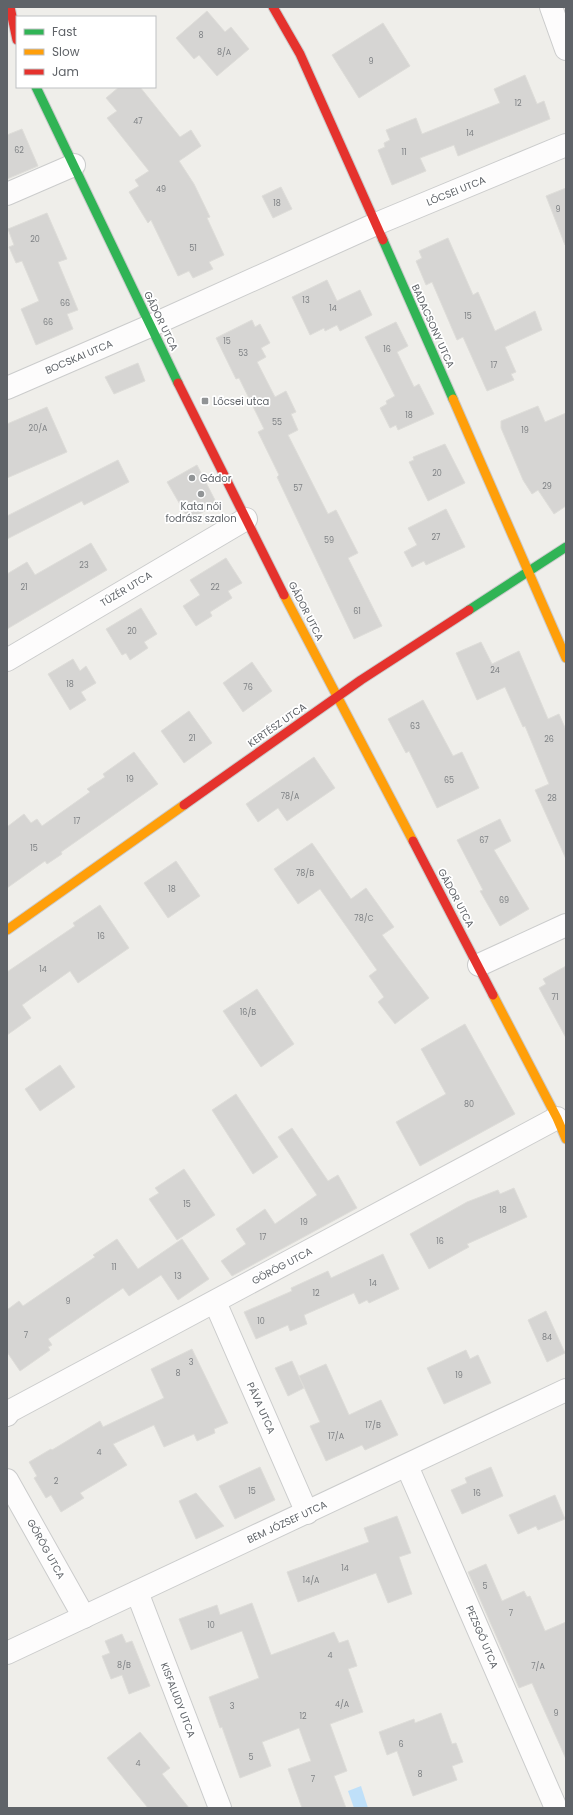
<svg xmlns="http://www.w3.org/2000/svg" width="573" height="1815" font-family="Poppins,sans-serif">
<rect width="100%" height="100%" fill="#efeeea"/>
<path fill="#bfe0f9" d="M361 1786 368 1808H354L348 1791Z"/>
<g fill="#d6d5d3" stroke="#deddd9">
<path d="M207 11 225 32 231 27 249 49 217 76 199 55 194 59 176 38Z"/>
<path d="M383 23 410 66 359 98 332 55Z"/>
<path d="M525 75 537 104 544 101 550 119 458 156 454 145 420 158 426 171 392 185 378 150 385 147 384 143 390 140 386 130 416 118 422 134 500 103 494 89Z"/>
<path d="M119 87H140L180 137 191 130 201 146 179 161 194 184 210 217 207 218 224 255 209 262 213 269 193 278 189 271 178 276 151 220 148 223 129 192 139 186 135 180 149 171 107 118 117 111 106 98Z"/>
<path d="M22 129 38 166 7 179V135Z"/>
<path d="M281 187 292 209 273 218 262 196Z"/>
<path d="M566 188V244L565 245 546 196Z"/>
<path d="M47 213 67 259 58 262 78 310 67 314 73 329 36 345 21 309 39 301 22 261 16 263 9 247 14 245 8 229Z"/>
<path d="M448 238 473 295 478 292 495 331 535 311 542 330 505 347 516 372 511 374 514 380 487 391 463 337 457 340 432 282 426 285 416 261 422 258 419 251Z"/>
<path d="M327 280 337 301 360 290 372 315 340 331 337 325 325 331 324 328 310 335 292 297Z"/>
<path d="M252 320 255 327 260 324 270 343 261 348 266 357 257 362 275 397 286 391 296 412 291 414 298 430 288 435 328 514 336 510 358 553 348 558 382 626 354 639 277 477 279 475 258 432 264 429 239 378 236 379 216 338Z"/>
<path d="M396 322 408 346 397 352 414 387 419 384 434 414 398 430 396 425 390 428 380 408 387 404 386 401 395 396 365 337Z"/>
<path d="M138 363 145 381 114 394 105 377Z"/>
<path d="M538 406 545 422 566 413V506L554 514 538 490 532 494 523 480 501 428V421Z"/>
<path d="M47 407 67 452 7 478V424Z"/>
<path d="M445 444 465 483 428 501 409 462 414 460 413 457Z"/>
<path d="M118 460 129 482 84 505 82 501 7 539V516Z"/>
<path d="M197 465 217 504 189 520 167 482Z"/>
<path d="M446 509 465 547 426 565 424 561 412 567 404 552 417 545 408 528Z"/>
<path d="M91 543 107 570 7 629V574L27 562 35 575Z"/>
<path d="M226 558 242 583 228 591 232 598 210 612 212 616 196 626 183 606 200 595 190 580Z"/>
<path d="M141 608 157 634 144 642 148 648 130 660 126 653 122 655 106 629Z"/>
<path d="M481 642 492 664 519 651 548 719 559 714 566 730V859L535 790 549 784 525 726 523 727 505 687 477 700 456 653Z"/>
<path d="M73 659 80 671 86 666 96 683 81 692 86 700 70 710 48 674Z"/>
<path d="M252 662 272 691 243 712 223 683Z"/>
<path d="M423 700 453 756 462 752 479 788 437 808 409 751 406 753 388 719Z"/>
<path d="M189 711 212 743 184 763 161 731Z"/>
<path d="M134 752 158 784 61 852 62 854 47 864 45 861 7 888V827L24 814 31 823 37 819 42 826 90 792 87 789 105 777 103 774Z"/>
<path d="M314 757 335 788 287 821 278 808 258 822 246 804Z"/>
<path d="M500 819 511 841 494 850 529 909 500 926 480 891 483 890 457 840Z"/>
<path d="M312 843 351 899 366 888 394 927 382 935 429 998 395 1024 378 1002 384 997 369 976 377 970 320 889 298 904 274 869Z"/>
<path d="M176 861 200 896 168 918 144 883Z"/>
<path d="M100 905 129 948 78 983 70 971 22 1005 31 1018 7 1035V972L75 926 73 923Z"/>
<path d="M566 966V1038L539 988 546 984 543 979Z"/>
<path d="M257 989 294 1044 261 1067 223 1011Z"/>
<path d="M465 1024 515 1114 420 1166 396 1122 446 1094 421 1049Z"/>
<path d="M60 1065 75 1087 40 1111 25 1089Z"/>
<path d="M236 1094 278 1157 253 1174 212 1110Z"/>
<path d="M292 1128 328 1181 338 1175 357 1208 232 1276 221 1261 246 1244 236 1229 265 1209 275 1224 317 1195 278 1137Z"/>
<path d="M184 1169 215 1215 177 1240 149 1199 159 1193 155 1188Z"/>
<path d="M514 1188 527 1217 467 1244 469 1247 429 1269 410 1234 467 1202 498 1190 500 1194Z"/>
<path d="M117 1239 138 1269 182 1239 209 1279 178 1300 161 1275 129 1296 123 1288 48 1339 52 1345 48 1347 50 1350 20 1371 7 1352V1310L19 1301 23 1306 95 1257 93 1255Z"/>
<path d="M383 1254 399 1289 369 1303 367 1300 359 1304 354 1293 304 1315 307 1324 290 1331 288 1325 256 1339 244 1312 292 1291 291 1288 328 1271 331 1278Z"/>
<path d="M546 1311 565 1353 547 1362 528 1320Z"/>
<path d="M192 1349 228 1423 214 1429 215 1433 197 1441 194 1434 164 1447 154 1425 113 1444 127 1465 80 1493 84 1498 61 1512 51 1495 46 1498 34 1478 37 1476 29 1462 51 1449 52 1450 100 1421 103 1427 164 1398 151 1369Z"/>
<path d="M466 1350 470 1359 478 1355 491 1383 444 1404 427 1368Z"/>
<path d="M292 1361 304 1388 288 1396 275 1368Z"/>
<path d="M326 1364 349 1415 381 1400 398 1435 365 1450 362 1445 326 1461 310 1426 320 1422 299 1376Z"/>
<path d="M260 1467 275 1500 235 1519 219 1486Z"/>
<path d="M491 1467 503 1496 462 1514 451 1490 467 1483 465 1478Z"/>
<path d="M196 1493 224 1526 196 1539 179 1501Z"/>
<path d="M555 1495 565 1519 538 1530 536 1526 518 1534 509 1515Z"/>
<path d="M397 1516 411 1553 399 1557 412 1594 388 1603 376 1573 298 1602 287 1572 369 1542 364 1528Z"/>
<path d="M486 1564 502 1601 524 1591 527 1597 530 1596 545 1631 566 1622V1759L532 1683 519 1688 468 1572Z"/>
<path d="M252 1603 271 1655 334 1632 339 1643 348 1640 357 1666 348 1669 363 1712 330 1724 347 1771 334 1776 346 1808H302L288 1769 311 1761 299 1728 262 1742 271 1766 240 1778 222 1727 220 1728 209 1697 259 1678 242 1631 191 1650 179 1619 217 1605 220 1615Z"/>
<path d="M122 1634 126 1643 132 1641 150 1686 129 1694 122 1675 111 1679 102 1656 110 1653 105 1641Z"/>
<path d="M441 1713 452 1744 456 1743 463 1762 452 1766 457 1780 413 1796 397 1751 387 1755 379 1732 414 1719 415 1723Z"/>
<path d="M140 1732 170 1768 162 1774 189 1808H148L107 1758Z"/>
</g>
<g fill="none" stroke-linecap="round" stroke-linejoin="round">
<defs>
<g id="street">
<path d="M551 7 566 49"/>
<path d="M7 194 74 165"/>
<path d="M7 388 150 326 376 224 566 145"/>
<path d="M7 660 246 519"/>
<path d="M479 965 566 925"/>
<path d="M215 1302 307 1513"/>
<path d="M7 1415 10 1411 557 1118"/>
<path d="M407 1466 556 1808"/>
<path d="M7 1480 84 1617"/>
<path d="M137 1592 220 1808"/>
<path d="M7 1653 566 1390"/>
</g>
<g id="fast">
<path d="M36 87 178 383"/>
<path d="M383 240 453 399"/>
<path d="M469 610 566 547"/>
</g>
<g id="slow">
<path d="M453 399 566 658"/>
<path d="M284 595 413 841"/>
<path d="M7 930 184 805"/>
<path d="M493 995 557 1118 566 1139"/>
</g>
<g id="jam">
<path d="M10 7 17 40"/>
<path d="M273 7 300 54 383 240"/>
<path d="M178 383 284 595"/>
<path d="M184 805 361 680 469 610"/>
<path d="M413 841 493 995"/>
</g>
</defs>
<use href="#street" stroke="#cbcccc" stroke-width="24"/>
<use href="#fast" stroke="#cacacb" stroke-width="11"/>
<use href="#slow" stroke="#cacacb" stroke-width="11"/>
<use href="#jam" stroke="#cacacb" stroke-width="11"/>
<use href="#street" stroke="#fdfcfc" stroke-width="22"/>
<use href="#fast" stroke="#30b455" stroke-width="9"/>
<use href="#slow" stroke="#ff9f0a" stroke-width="9"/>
<use href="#jam" stroke="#e5322d" stroke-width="9"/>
</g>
<g fill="#919496" stroke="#fff" stroke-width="1.5">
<rect x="201" y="397" width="8" height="8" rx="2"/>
<circle cx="192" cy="478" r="4"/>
<circle cx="201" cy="494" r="4"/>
</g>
<g text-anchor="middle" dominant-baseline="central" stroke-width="3.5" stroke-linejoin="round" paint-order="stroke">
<g font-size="8" fill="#7e8184">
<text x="201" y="35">8</text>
<text x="224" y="52">8/A</text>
<text x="371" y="61">9</text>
<text x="518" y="103">12</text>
<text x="138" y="121">47</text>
<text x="470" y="133">14</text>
<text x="19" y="150">62</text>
<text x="404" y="152">11</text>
<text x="161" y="189">49</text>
<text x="277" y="203">18</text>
<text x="558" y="209">9</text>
<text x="35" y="239">20</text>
<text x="193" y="248">51</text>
<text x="306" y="300">13</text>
<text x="65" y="303">66</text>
<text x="333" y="308">14</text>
<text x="468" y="316">15</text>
<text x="48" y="322">66</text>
<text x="227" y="341">15</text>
<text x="387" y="349">16</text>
<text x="243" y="353">53</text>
<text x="494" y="365">17</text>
<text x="409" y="415">18</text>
<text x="277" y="422">55</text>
<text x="38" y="428">20/A</text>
<text x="525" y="430">19</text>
<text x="437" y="473">20</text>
<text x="547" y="486">29</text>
<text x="298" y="488">57</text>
<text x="436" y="537">27</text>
<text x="329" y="540">59</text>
<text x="84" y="565">23</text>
<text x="24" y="587">21</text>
<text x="215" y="587">22</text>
<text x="357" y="611">61</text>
<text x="132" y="631">20</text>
<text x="495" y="670">24</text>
<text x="70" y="684">18</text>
<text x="248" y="687">76</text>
<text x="415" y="726">63</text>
<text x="192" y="738">21</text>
<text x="549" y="739">26</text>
<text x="130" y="779">19</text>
<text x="449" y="780">65</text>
<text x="290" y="796">78/A</text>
<text x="552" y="798">28</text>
<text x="77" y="821">17</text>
<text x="484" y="840">67</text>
<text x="34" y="848">15</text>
<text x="305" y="873">78/B</text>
<text x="172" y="889">18</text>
<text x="504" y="900">69</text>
<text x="364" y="918">78/C</text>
<text x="101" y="936">16</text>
<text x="43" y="969">14</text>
<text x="555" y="997">71</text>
<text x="248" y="1012">16/B</text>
<text x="469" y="1104">80</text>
<text x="187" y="1204">15</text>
<text x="503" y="1210">18</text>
<text x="304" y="1222">19</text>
<text x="263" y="1237">17</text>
<text x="440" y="1241">16</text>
<text x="114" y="1267">11</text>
<text x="178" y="1276">13</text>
<text x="373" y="1283">14</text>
<text x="316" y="1293">12</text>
<text x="68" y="1301">9</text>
<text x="261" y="1321">10</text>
<text x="26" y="1335">7</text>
<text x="547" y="1337">84</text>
<text x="191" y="1362">3</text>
<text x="178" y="1373">8</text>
<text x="459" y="1375">19</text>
<text x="373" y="1425">17/B</text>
<text x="336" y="1436">17/A</text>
<text x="99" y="1452">4</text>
<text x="56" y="1481">2</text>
<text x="252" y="1491">15</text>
<text x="477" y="1493">16</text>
<text x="345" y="1568">14</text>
<text x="311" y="1580">14/A</text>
<text x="485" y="1586">5</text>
<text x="511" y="1613">7</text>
<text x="211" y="1625">10</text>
<text x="330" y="1655">4</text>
<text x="124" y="1665">8/B</text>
<text x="538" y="1666">7/A</text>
<text x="342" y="1704">4/A</text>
<text x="232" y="1706">3</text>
<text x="556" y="1713">9</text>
<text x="303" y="1716">12</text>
<text x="401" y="1744">6</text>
<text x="251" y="1757">5</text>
<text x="138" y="1763">4</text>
<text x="420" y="1774">8</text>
<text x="313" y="1779">7</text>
</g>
<g font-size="10" fill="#5f6368" stroke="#fff">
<text transform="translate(456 191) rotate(-22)">LŐCSEI UTCA</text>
<text transform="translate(161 321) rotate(64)">GÁDOR UTCA</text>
<text transform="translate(433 326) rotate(66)">BADACSONY UTCA</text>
<text transform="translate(79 357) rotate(-23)">BOCSKAI UTCA</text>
<text transform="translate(126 589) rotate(-31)">TÜZÉR UTCA</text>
<text transform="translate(306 611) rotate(63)">GÁDOR UTCA</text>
<text transform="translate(277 725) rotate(-35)">KERTÉSZ UTCA</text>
<text transform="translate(456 898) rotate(62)">GÁDOR UTCA</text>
<text transform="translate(282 1266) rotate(-28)">GÖRÖG UTCA</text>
<text transform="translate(261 1408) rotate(66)">PÁVA UTCA</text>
<text transform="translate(287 1522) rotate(-25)">BEM JÓZSEF UTCA</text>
<text transform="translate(46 1549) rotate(61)">GÖRÖG UTCA</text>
<text transform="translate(482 1637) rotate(67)">PEZSGŐ UTCA</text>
<text transform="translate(178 1700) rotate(69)">KISFALUDY UTCA</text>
</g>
<g font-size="10" fill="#5f6368" stroke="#fff" text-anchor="start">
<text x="213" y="401">Lőcsei utca</text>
<text x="200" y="478">Gádor</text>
<text x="201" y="506" text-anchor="middle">Kata női<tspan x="201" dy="12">fodrász szalon</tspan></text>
</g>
</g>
<rect width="573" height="1815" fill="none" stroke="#5f6368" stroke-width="16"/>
<rect x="16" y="16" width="140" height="72" fill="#ffffff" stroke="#bfc1c3"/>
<rect x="24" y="29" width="20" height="6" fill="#30b455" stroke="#bfc1c3"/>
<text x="52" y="36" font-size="12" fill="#5f6368">Fast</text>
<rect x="24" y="49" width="20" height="6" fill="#ff9f0a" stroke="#bfc1c3"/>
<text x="52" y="56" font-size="12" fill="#5f6368">Slow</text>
<rect x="24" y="69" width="20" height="6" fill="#e5322d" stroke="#bfc1c3"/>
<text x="52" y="76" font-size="12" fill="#5f6368">Jam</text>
</svg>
